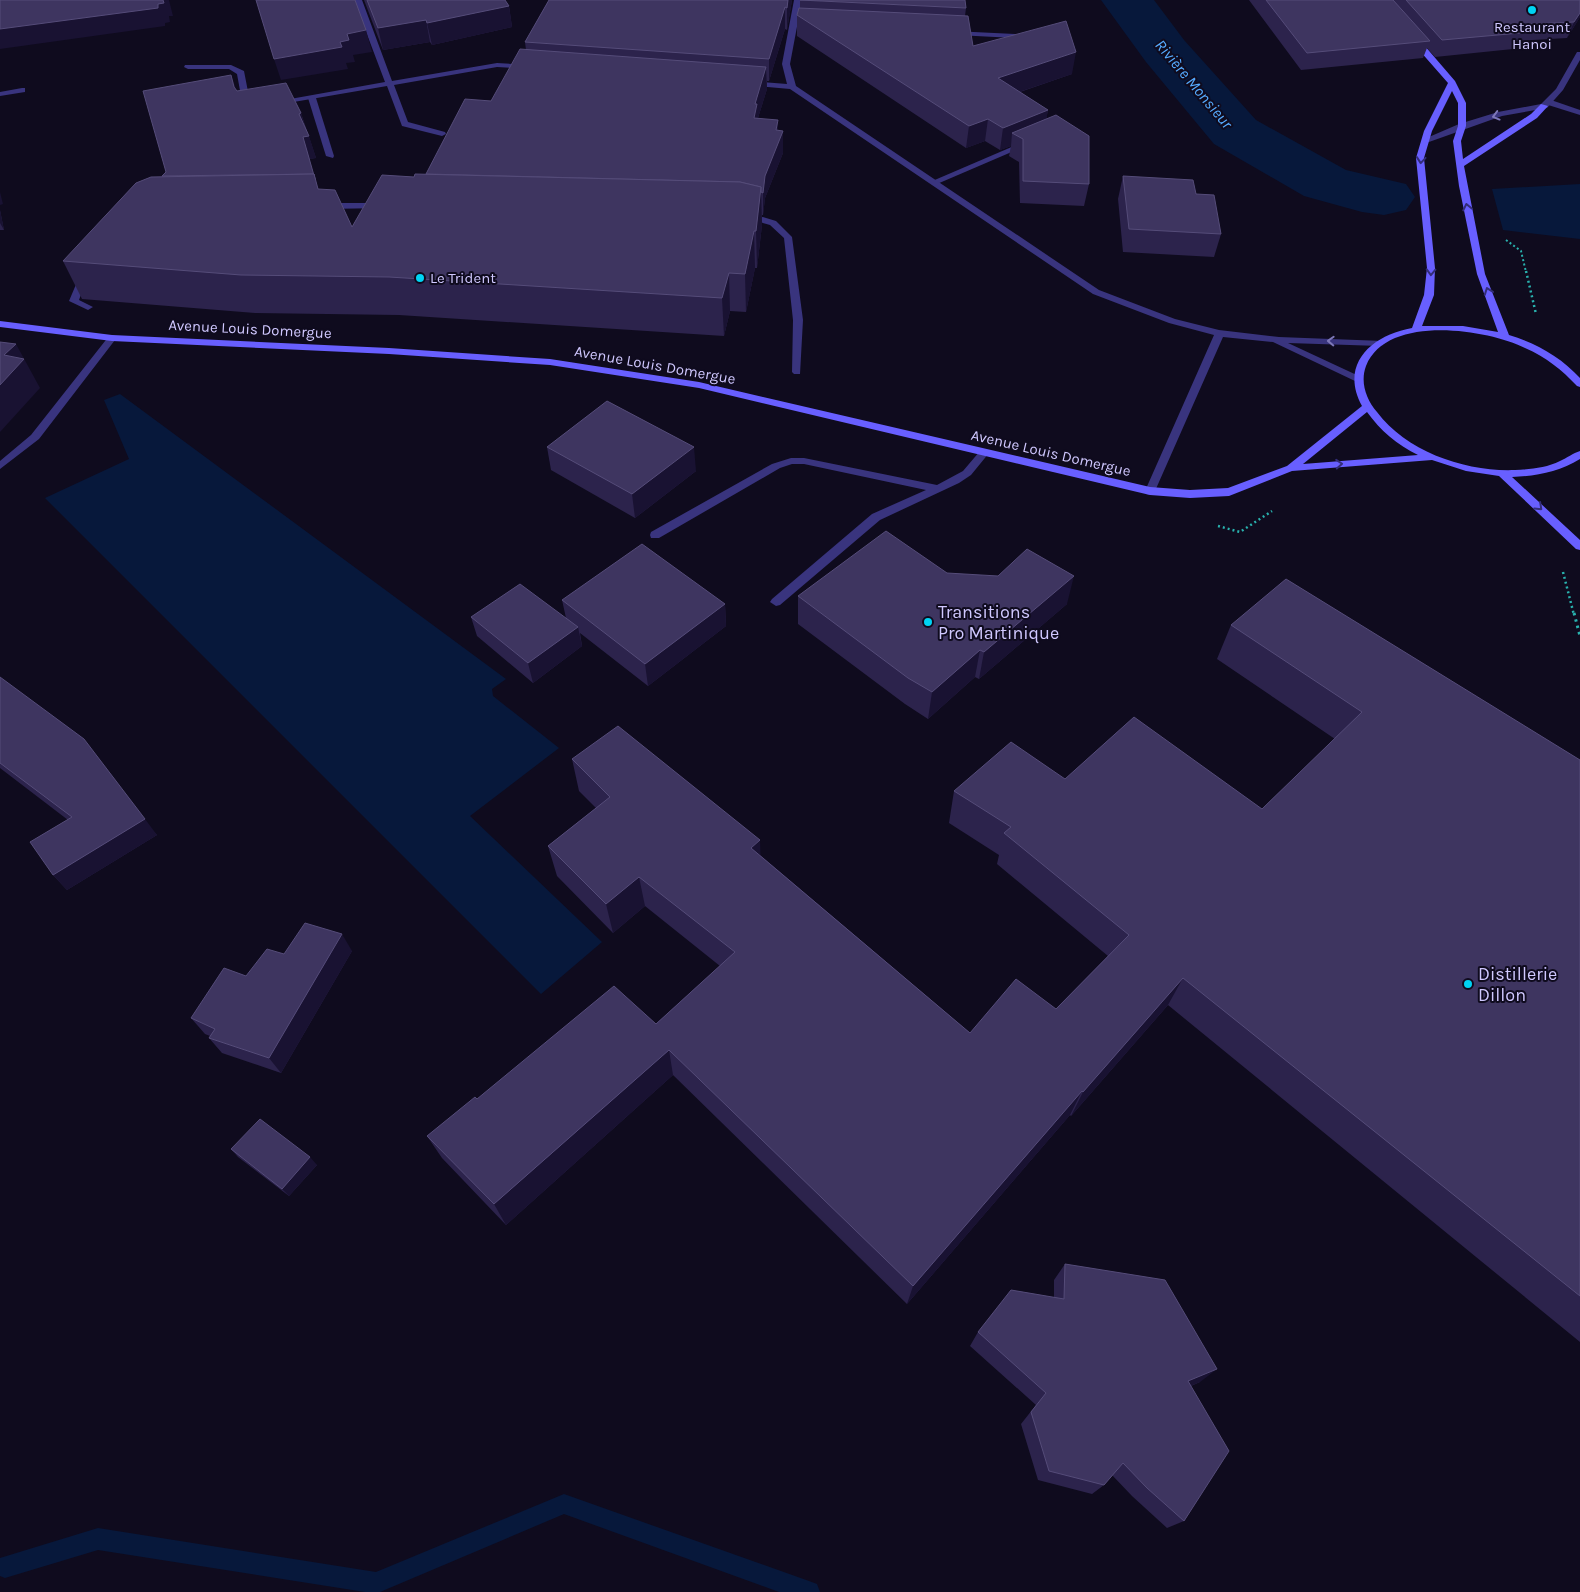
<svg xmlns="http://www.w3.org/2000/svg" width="1580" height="1592" font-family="Karla,sans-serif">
<rect width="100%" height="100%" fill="#0f0b1e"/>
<g fill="#07183b">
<path d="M1580 184V239L1503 230 1492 189Z"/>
<path d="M120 394 506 679 492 689 493 696 559 748 470 816 602 942 541 994 45 498 129 459 104 400Z"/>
</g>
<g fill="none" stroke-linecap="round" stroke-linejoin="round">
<path fill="#07183b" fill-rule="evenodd" d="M564 1494 809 1581 817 1584 820 1592H779L564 1514 380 1592H365L98 1550 5 1578 0 1576V1558L98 1528 376 1572Z"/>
<path fill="#07183b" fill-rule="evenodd" d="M1101 0H1154L1184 40 1256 120 1346 170 1406 184 1415 197 1406 210 1384 215 1362 212 1304 196 1214 144 1146 62Z"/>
<path stroke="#29b2ae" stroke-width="2" stroke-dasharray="2 2.5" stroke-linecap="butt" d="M1506 240 1521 251 1526 272"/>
<g stroke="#29b2ae" stroke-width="2.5" stroke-dasharray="2 3" stroke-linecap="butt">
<path d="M1526 271 1536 314"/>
<path d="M1218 526 1240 532 1272 511"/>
<path d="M1563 572 1574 615"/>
</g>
<path stroke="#29b2ae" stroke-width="3" stroke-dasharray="2.5 4" stroke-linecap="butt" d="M1574 613 1580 636"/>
<g fill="#39347e" fill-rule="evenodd">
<path d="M953 31 1015 34 1019 36 1015 38 956 35 952 33Z"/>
<path d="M185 65H231L244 71 251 107 247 109 243 107 237 74 229 69H188L184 67Z"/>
<path d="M309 96 316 98 334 156 333 158 326 156 308 98Z"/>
<path d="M1545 100H1551L1580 110V115L1545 104Z"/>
<path d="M1023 142 1030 144 937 184 930 182Z"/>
<path d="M381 203 384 204V208L326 209 322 206 326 203Z"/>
<path d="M746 212 776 221 792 237 803 320 800 374H794L792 372 793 320 784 238 770 225 743 217V213Z"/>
<path d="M84 272 88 275 79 300 93 307 88 310 69 301 80 275Z"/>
<path d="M984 450 989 453 971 475 959 483 880 520 780 605 776 606 770 602 772 599 872 514 926 490 804 464H792L780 468 659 538H651L650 535 651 532 772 464 791 458H804L937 485 963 471 980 451Z"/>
</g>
<g fill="#39347e" fill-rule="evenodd">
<path d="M354 0H362L392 81 497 63 528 65 532 67 528 69 497 67 394 85 408 122 445 132 446 134 442 136 402 126 387 86 276 105V101H279L385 82Z"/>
<path d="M794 0H802L790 64 796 86 1099 290 1175 319 1219 330 1279 337 1383 341V345L1380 346 1288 343 1361 377V381H1355L1273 342 1223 337 1155 491 1150 495 1146 494 1145 491 1214 335 1169 323 1093 294 790 89 747 85V81H750L787 84 782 64Z"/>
<path d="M22 88H25V92L0 96V92Z"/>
<path d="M112 335 115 336V340L39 439 0 469V461L31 435 109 336Z"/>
</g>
<path fill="#39347e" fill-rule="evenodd" d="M1577 52H1580V60L1563 90 1547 108 1502 116 1429 142 1422 140 1459 124 1498 112 1541 104 1556 89Z"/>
<path fill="#685fff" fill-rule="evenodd" d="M1412 38H1418L1455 81 1466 103V126L1461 141 1463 159 1531 114 1541 104 1548 106 1537 118 1464 166 1485 274 1509 335C1536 343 1561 357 1580 378V387L1577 386C1562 370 1546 357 1525 348 1486 329 1387 314 1366 366 1360 382 1366 399 1377 412 1407 452 1466 472 1515 470 1531 469 1546 468 1560 461 1567 458 1573 453 1580 451V459C1559 472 1537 476 1512 477L1580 540V550L1576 549 1499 476 1466 471 1432 460 1292 471 1229 496 1190 498 1150 495 699 388 550 365 389 354 112 341 0 327V321L112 335 389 348 550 359 699 382 1150 487 1190 490 1228 488 1287 466 1362 406C1339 364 1372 335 1412 328L1424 295 1427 268 1416 158 1424 131 1448 83 1412 42ZM1452 91 1458 103V126L1453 141 1459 186 1477 274 1498 332 1463 326H1422L1434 295 1435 268 1424 158 1432 131ZM1367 412C1380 430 1397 445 1418 455L1303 464Z"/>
</g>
<g fill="#2c234c">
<path d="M364 0H505L509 6 512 27 432 45 430 42 383 50Z"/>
<path d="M549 0H792L787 30 785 29 769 81H767V89L758 118 778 130 783 131V153L765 198 763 215H762V225L757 268H755L746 312 730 311 724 336 399 315 255 313 82 299 63 261 162 176 237 91 301 113 316 158 309 159 318 189 352 227 414 177 426 174 491 101 526 50 525 42Z"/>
<path d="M800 0 966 8 965 16 973 46 1072 74 1020 92 1048 110 1046 119 1089 184 1084 206 1020 203 1019 162 1009 156 1011 146 1000 150 985 141 966 148 797 36V15L800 8Z"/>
<path d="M1249 0H1580V17L1567 38 1516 41 1513 49 1435 57 1427 48 1423 58 1301 70Z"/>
<path d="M1123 176 1196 194 1221 234 1214 257 1123 252 1118 199Z"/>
<path d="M0 210 4 230H0Z"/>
<path d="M547 447 696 471 635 518 551 470Z"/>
<path d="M947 573 1067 604 979 679 975 677 928 719 905 704 798 624V596Z"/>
<path d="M562 600 725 604 726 626 648 686 580 633 582 646 533 683 477 636 471 617 566 618Z"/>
<path d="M1231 625 1580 760V1342L1168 1005 1071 1116 1070 1115 907 1304 673 1075 506 1225 442 1158 427 1136 477 1099 656 1024 720 966 645 906 613 933 557 876 548 846 596 808 579 791 572 759 760 855 970 1033 1056 1009 1108 956 997 864 999 855 949 823 954 791 1065 779 1262 809 1335 739 1217 659Z"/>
<path d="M0 677 157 835 67 890 53 875 68 820 0 768Z"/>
<path d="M352 951 281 1073 222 1053 209 1038 210 1036 205 1034 191 1018 246 976 284 954Z"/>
<path d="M231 1149 317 1165 289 1196 238 1157Z"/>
<path d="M1065 1264 1200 1382 1191 1386 1184 1521 1167 1528 1132 1496 1112 1475 1104 1485 1092 1494 1038 1480 1021 1424 1036 1405 970 1346 978 1332 1054 1297V1280Z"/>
</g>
<g fill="#191232">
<path d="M163 0H169L173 16H169L170 22 165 23V26L0 49V29L158 4Z"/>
<path d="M788 0H792L787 30V8Z"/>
<path d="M509 6 512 27 432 45 427 23Z"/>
<path d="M785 7V29L769 81V59Z"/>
<path d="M1580 13V17L1567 38 1574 22Z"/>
<path d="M426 20 430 42 383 50 378 28Z"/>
<path d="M366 30 372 52 353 55 355 62 346 63 348 69 281 80 274 59 340 42 347 34Z"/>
<path d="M1076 52 1072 74 995 100 998 78Z"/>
<path d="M766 67 767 89 758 118H754L755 104Z"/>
<path d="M231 75 239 97 234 87Z"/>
<path d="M1048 110 1044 132 1012 133 1011 146 1000 150 1003 128Z"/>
<path d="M301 113 308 136 299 114Z"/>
<path d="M988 119 985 141 966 148 969 126Z"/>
<path d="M778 120V142L783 131V153L765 198 763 215V193L765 176Z"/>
<path d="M309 136 316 158 309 159 303 137Z"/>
<path d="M761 187 762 225 757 268 756 231Z"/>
<path d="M0 192 3 204 0 205Z"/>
<path d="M0 210 4 230 0 223Z"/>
<path d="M754 231 755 268 746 312 745 274Z"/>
<path d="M729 273 730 311 724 336 722 298Z"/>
<path d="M16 344 40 388 0 432V385L4 355Z"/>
<path d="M694 447 696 471 635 518 632 494Z"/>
<path d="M1074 576 1067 604 979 679 984 652Z"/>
<path d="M725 604 726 626 648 686 645 664Z"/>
<path d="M578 627 582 646 533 683 528 663Z"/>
<path d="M980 650 975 677 928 719 932 692Z"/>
<path d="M145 819 157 835 67 890 53 875Z"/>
<path d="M760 840 761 870 751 848Z"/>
<path d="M639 877 645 906 613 933 606 904Z"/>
<path d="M342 934 352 951 281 1073 269 1058Z"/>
<path d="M1183 978 1168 1005 1071 1116 1083 1092Z"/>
<path d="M669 1050 673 1075 506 1225 494 1204Z"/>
<path d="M1082 1091 1070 1115 907 1304 913 1286Z"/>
<path d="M310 1157 317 1165 289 1196 282 1189Z"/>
<path d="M1217 1369 1200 1382 1173 1393 1188 1381Z"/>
</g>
<g fill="#3e3560" stroke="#554c79">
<path d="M0 0H163L164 3 158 4V8L0 29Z"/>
<path d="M256 0H355L366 30 347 34 349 40 340 42 342 47 274 59Z"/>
<path d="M367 0H505L509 6 427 23 426 20 378 28Z"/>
<path d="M549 0H788L787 8 785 7 769 59 525 42Z"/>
<path d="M800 0H965L966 8Z"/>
<path d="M1266 0H1393L1430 41 1307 53Z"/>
<path d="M1406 0H1580V13L1574 22 1513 25 1520 33 1442 40Z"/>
<path d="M799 8 968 16 973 46 1066 21 1076 52 998 78 1048 110 1003 128 988 119 969 126 797 15Z"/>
<path d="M520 49 766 67 755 104H757L754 118 778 120 776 130 783 131 765 176 763 193 761 192V187L740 182 426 174 465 99 491 101Z"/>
<path d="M231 75 234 87 237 91 286 83 301 113 299 114 309 136 303 137 315 179 314 174 162 176 166 172 143 91Z"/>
<path d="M1056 115 1089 136V184L1023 181V139L1012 133Z"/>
<path d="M314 174 318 189 335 190 352 227 382 175 414 177 415 174 740 182 761 187 756 231H754L745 274 729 273 722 298 389 277 241 275 63 261 136 183 151 177Z"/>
<path d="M1123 176 1193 180 1196 194 1214 195 1221 234 1129 229Z"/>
<path d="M0 342 16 344 4 355 24 359 0 385Z"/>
<path d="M607 401 694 447 632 494 547 447Z"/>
<path d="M886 531 947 573 998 576 1027 549 1074 576 984 652 980 650 932 692 908 678 798 596Z"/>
<path d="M642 544 725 604 645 664 562 600Z"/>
<path d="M1286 579 1580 760V1296L1183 978 1083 1092 1082 1091 913 1286 669 1050 494 1204 427 1136 475 1097 477 1099 614 986 656 1024 735 952 639 877 606 904 548 846 610 797 572 759 618 726 760 840 751 848 970 1033 1016 979 1056 1009 1129 935 1004 833 1011 827 954 791 1011 742 1065 779 1134 717 1262 809 1362 712 1231 625Z"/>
<path d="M520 584 578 627 528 663 471 617Z"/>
<path d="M0 677 84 739 145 819 53 875 30 842 72 817 0 763Z"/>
<path d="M305 923 342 934 269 1058 209 1038 215 1029 191 1018 224 968 246 976 267 949 284 954Z"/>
<path d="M260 1119 310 1157 282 1189 231 1149Z"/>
<path d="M1065 1264 1165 1280 1217 1369 1188 1381 1229 1451 1184 1521 1147 1488 1123 1463 1104 1485 1049 1471 1031 1412 1046 1393 978 1332 1011 1290 1064 1299Z"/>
</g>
<defs><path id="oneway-chevron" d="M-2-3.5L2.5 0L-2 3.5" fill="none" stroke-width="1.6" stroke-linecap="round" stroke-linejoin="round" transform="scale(1.25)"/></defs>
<g stroke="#7d77b8">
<use href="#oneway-chevron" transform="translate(1496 116) rotate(165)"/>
<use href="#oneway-chevron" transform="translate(1331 341) rotate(-178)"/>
</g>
<g stroke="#332d78">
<use href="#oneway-chevron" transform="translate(1421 160) rotate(95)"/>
<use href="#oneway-chevron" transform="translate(1467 207) rotate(-102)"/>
<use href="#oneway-chevron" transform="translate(1431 272) rotate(92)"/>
<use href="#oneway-chevron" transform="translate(1488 291) rotate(-110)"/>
<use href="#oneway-chevron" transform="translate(1339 464) rotate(-4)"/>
<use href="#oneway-chevron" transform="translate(1539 507) rotate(43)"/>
</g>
<g fill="#00d3f3" stroke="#0f0b1e" stroke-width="2">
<circle cx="1532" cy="10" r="5"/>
<circle cx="420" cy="278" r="5"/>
<circle cx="928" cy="622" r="5"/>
<circle cx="1468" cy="984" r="5"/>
</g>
<g text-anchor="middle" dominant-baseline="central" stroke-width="4" stroke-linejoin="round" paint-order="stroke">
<g font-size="15" fill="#d0c8ff" stroke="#0f0b1e">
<text x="1532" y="27">Restaurant<tspan x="1532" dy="17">Hanoi</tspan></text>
<text x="430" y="278" text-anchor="start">Le Trident</text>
</g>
<g font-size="15" fill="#d0c8ff" stroke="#0f0b1e">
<text transform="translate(250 329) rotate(3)">Avenue Louis Domergue</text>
<text transform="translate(655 365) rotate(10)">Avenue Louis Domergue</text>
<text transform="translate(1051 453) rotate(13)">Avenue Louis Domergue</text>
</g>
<g font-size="16" font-style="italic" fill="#56abff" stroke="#0f0b1e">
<text transform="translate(1194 84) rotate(50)">Rivière Monsieur</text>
</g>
<g font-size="18" fill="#d0c8ff" stroke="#0f0b1e" text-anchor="start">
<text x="938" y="612">Transitions<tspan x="938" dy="21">Pro Martinique</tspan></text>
<text x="1478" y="974">Distillerie<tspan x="1478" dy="21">Dillon</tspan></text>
</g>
</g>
</svg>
